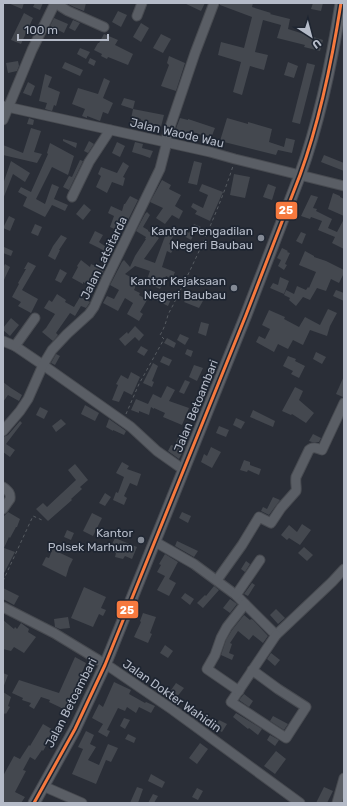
<svg xmlns="http://www.w3.org/2000/svg" width="347" height="806" font-family="Rubik,sans-serif">
<rect width="100%" height="100%" fill="#2a2e37"/>
<g fill="#44484f">
<path d="M8 3H24L22 9Z"/>
<path d="M35 3H43L40 10 33 7Z"/>
<path d="M66 3H86L84 11 74 7Z"/>
<path d="M184 3H205L201 11Z"/>
<path d="M220 3H253L252 7 271 13 270 14 290 19 288 29 323 40 320 51 304 47 305 45 277 38 281 25 263 20 255 52 268 55 264 70 250 66 242 95 233 92 241 62 218 55 221 42 244 48 252 17 220 5Z"/>
<path d="M313 3H323L321 11 311 9Z"/>
<path d="M118 11 127 15 121 27 112 22Z"/>
<path d="M24 13 33 18 21 44 11 40Z"/>
<path d="M54 18 68 24 64 33 50 26Z"/>
<path d="M73 20 80 23 75 31 69 28Z"/>
<path d="M141 23 149 28 141 42 133 37Z"/>
<path d="M104 34 118 40 115 45 133 54 128 65 108 57 107 59 101 56 102 54 94 50 98 43H99Z"/>
<path d="M161 34 171 39 163 53 153 48Z"/>
<path d="M80 48 90 52 86 59 77 54Z"/>
<path d="M169 56 185 63 176 91 161 86 169 65 167 63Z"/>
<path d="M90 58 96 61 94 66 88 63Z"/>
<path d="M18 61 19 66 17 71 8 73 6 63Z"/>
<path d="M65 62 83 70 80 76 62 68Z"/>
<path d="M288 62 298 66 294 78 284 75Z"/>
<path d="M307 63 315 65 300 124 292 122Z"/>
<path d="M45 74 52 77 48 87 60 92 56 106 54 105 52 111 45 109 47 103 39 101Z"/>
<path d="M104 78 110 81 103 98 113 103 108 114 103 112 100 121 87 116V118L82 116 85 109 72 104 78 88 98 94Z"/>
<path d="M28 82 35 86 31 96 23 93Z"/>
<path d="M124 98 135 101 133 109 121 105Z"/>
<path d="M133 109 164 115 160 131 139 126 141 119 138 118 135 125 130 124Z"/>
<path d="M29 118 34 120 33 125 27 124Z"/>
<path d="M180 118 188 120V119L215 128 211 138 193 132 191 137 175 131Z"/>
<path d="M227 118 248 124V122L272 129 269 142 284 147 286 138 295 140 292 153 278 150 276 155 220 141Z"/>
<path d="M31 128 41 131 34 152 42 154 37 163 3 155V145L23 153Z"/>
<path d="M63 139 77 143 76 148 63 141Z"/>
<path d="M89 141 94 144 88 153 84 151Z"/>
<path d="M117 142 125 146 120 157 112 153Z"/>
<path d="M135 142 143 144 142 148 153 151 150 158 142 155 132 152Z"/>
<path d="M50 143 74 156 68 175 52 167 36 199 45 204 52 184 59 187 54 199 68 205 65 211 52 205 45 217 23 206 27 197 18 192 21 187 31 192 48 154 47 153Z"/>
<path d="M324 155 344 163V171L321 162Z"/>
<path d="M80 160 83 161 69 190 63 187 69 176 72 177Z"/>
<path d="M11 161 30 173 25 182 13 174 3 199V184Z"/>
<path d="M194 161 202 163 197 185 188 183Z"/>
<path d="M123 162 129 166 123 177 125 178 123 186 112 182 107 193 96 187 101 176 98 174 101 167 117 173Z"/>
<path d="M234 174 250 177 245 198 230 195Z"/>
<path d="M162 180 171 185 169 189 181 195 175 206 183 211 179 219 172 215 165 224 156 218 163 208 150 202Z"/>
<path d="M202 184 223 192 210 221 195 214 197 211 191 207 193 203 203 208 208 195 199 191Z"/>
<path d="M268 184 276 187 272 200 263 197Z"/>
<path d="M333 193 340 196V197L344 199V216L328 209Z"/>
<path d="M311 195 318 197 313 208 317 209 316 211 332 219 328 228 337 232 344 219V249L332 243 335 237 318 230 322 221 311 217 310 219 301 216Z"/>
<path d="M130 196 138 200 127 222 125 221 121 232 110 227 114 216 108 213 111 206 122 211 124 204H125Z"/>
<path d="M84 204 91 210 83 220 76 214Z"/>
<path d="M147 212 150 215 143 227 148 230V231L159 238 144 259 155 263 167 231 174 235 169 244 175 247 171 253 167 251 162 267 175 272 172 279 166 276 160 289 146 282 150 271 135 266 125 274 138 281 134 290 140 293 139 295 147 300 140 312 143 314 139 321 127 314 133 303 125 298 118 311 103 303 107 296 114 299 119 290 110 285 122 262 124 260 130 267 135 256 146 239H145L146 237 136 231 145 214Z"/>
<path d="M9 216 15 219 10 231 3 228Z"/>
<path d="M35 224 42 227 38 236 31 233Z"/>
<path d="M194 224 201 227 198 234 195 232 191 240 184 236 186 231 189 233Z"/>
<path d="M95 231 103 235 99 242 113 252 108 258 101 252 103 250 89 243Z"/>
<path d="M301 232 306 234 302 244 296 241Z"/>
<path d="M61 235 67 238 59 250H60L55 260 48 256 53 246Z"/>
<path d="M4 247 13 251 11 256 3 253Z"/>
<path d="M282 248 288 251 287 252 290 253 285 264 287 265 284 270 278 266 281 260 277 258Z"/>
<path d="M305 251 314 256V257L326 261 344 270V273L339 283 331 279 326 291 317 288 310 300 303 297 296 306 289 300 290 298 284 295 286 290 294 294 297 286 306 290 308 287 309 288 316 272 299 265Z"/>
<path d="M81 260 90 267 91 264 104 270 95 288 83 282V284L72 278 78 267 77 266Z"/>
<path d="M28 262 36 266 22 290 38 299 31 313 18 306 21 302 12 297 19 284 18 283 26 269H24Z"/>
<path d="M5 264 10 267 3 282V268Z"/>
<path d="M60 269 67 273 61 283 55 280Z"/>
<path d="M280 277 289 281 284 294 270 288 273 283 278 285Z"/>
<path d="M336 290 344 293V301L333 296Z"/>
<path d="M160 292 172 297 168 306 156 300Z"/>
<path d="M190 293 204 299 199 308 184 302Z"/>
<path d="M57 294 66 300 65 302 74 307 80 297 90 302 86 308 81 306 75 316 70 313 56 333 58 335 53 341 42 332 46 328 55 314 44 308 49 300 52 302Z"/>
<path d="M328 309 337 313 330 326 327 336 310 330 303 345 293 340 288 349 278 344 274 352 256 342 259 336 265 339 270 329 262 325 269 310 285 317 284 319 299 327 305 317 320 325Z"/>
<path d="M11 318 19 325 10 336 3 330V328Z"/>
<path d="M201 322 209 324 206 336 198 333Z"/>
<path d="M135 326 144 335 139 341 135 337 125 346 119 339 127 332 128 334Z"/>
<path d="M180 334 189 338 185 345 177 340Z"/>
<path d="M167 338 176 343 174 348 164 343Z"/>
<path d="M141 346 148 350 144 356 137 352Z"/>
<path d="M187 349 193 351 191 357 185 354Z"/>
<path d="M316 352 326 357 322 364 313 359Z"/>
<path d="M56 354 60 356 55 365 51 363Z"/>
<path d="M163 356 172 360 169 366 160 362Z"/>
<path d="M288 356 296 359 295 361 305 366 299 378 291 374 293 371 283 366Z"/>
<path d="M153 363 158 366 152 381 154 382 152 387 143 383Z"/>
<path d="M194 365 203 368 197 381 189 377Z"/>
<path d="M131 372 140 377 132 395 124 391 119 402 112 400 118 385 116 384 121 375 128 379Z"/>
<path d="M344 376V397H343L336 394Z"/>
<path d="M185 380 190 382 184 394 179 392Z"/>
<path d="M3 382 11 388 22 395 19 401 8 395 3 402Z"/>
<path d="M167 386 175 390 169 401 189 408 182 425 163 417 165 413 154 408V409L151 407 149 415 139 411V413L131 410 136 399 148 404 153 394 161 398Z"/>
<path d="M295 387 303 391 299 400 314 413 306 423 292 414 291 415 282 411Z"/>
<path d="M85 405 99 413 95 421 81 414Z"/>
<path d="M40 407 48 411 44 419 36 415Z"/>
<path d="M253 410 275 421 273 427 250 417Z"/>
<path d="M236 418 245 422 241 429 233 425Z"/>
<path d="M61 419 66 424 56 432 52 426Z"/>
<path d="M109 419 126 431 124 435 113 430V431L106 427Z"/>
<path d="M20 421 22 423 6 444 15 450 10 457 3 452V437L8 435Z"/>
<path d="M219 426 229 430 226 437 216 433Z"/>
<path d="M313 434 321 438 319 442H312L309 441Z"/>
<path d="M179 436 188 441 179 459 168 451 171 445 174 446Z"/>
<path d="M211 447 221 452 212 468 201 462 204 454 207 456Z"/>
<path d="M244 460 250 462V465L261 469 259 475 248 470 247 472 240 470Z"/>
<path d="M122 462 129 466 127 469 141 474 137 486 130 483 124 496 127 498 124 505 113 500 116 492 118 493 124 477 116 473Z"/>
<path d="M75 464 88 480 80 487 82 489 71 499 72 500 48 521 36 509 43 503 47 507 76 480 68 470Z"/>
<path d="M105 493 111 497 105 506 99 503Z"/>
<path d="M273 497 280 500 269 515 261 511 263 507 267 509Z"/>
<path d="M8 512 20 519 17 527H16L10 538 9 537 4 548 15 552 3 575V517Z"/>
<path d="M182 512 191 516 188 523 179 518Z"/>
<path d="M92 513 102 518 93 536 83 531Z"/>
<path d="M302 524 311 530 300 545 289 538 287 540 281 535 289 525 297 532Z"/>
<path d="M67 530 74 533 71 540 64 537Z"/>
<path d="M115 538 137 547 132 559 125 556 123 559 115 557 116 553 109 550Z"/>
<path d="M177 541 198 551 194 557 175 546Z"/>
<path d="M54 545 60 548 58 552 73 559 69 567 66 577 42 565 46 557 49 558Z"/>
<path d="M304 547 313 555 307 561 298 553Z"/>
<path d="M165 554 178 562 169 579 176 583 169 596 157 590 165 576 157 572 161 565 159 564Z"/>
<path d="M246 561 250 564 245 572 241 569Z"/>
<path d="M252 583 255 585 248 596 244 594Z"/>
<path d="M214 586 219 590 203 608 197 603 205 595 206 596Z"/>
<path d="M84 587 106 597 101 608 106 610 103 616 99 614 93 627 71 618Z"/>
<path d="M3 588 19 596 14 605 3 599Z"/>
<path d="M185 593 194 599 190 605 181 598Z"/>
<path d="M230 599 237 604 230 613 223 608Z"/>
<path d="M276 609 285 618 278 624 270 615Z"/>
<path d="M143 613 156 617 150 633 152 634 148 643 134 637 141 622 140 621Z"/>
<path d="M244 615 250 620 251 619 253 620 268 636 263 643 253 635 249 640 238 631 230 643 232 644 229 653 234 655 232 660 221 655 226 640 232 630Z"/>
<path d="M68 617 70 628 60 629 55 627 54 619Z"/>
<path d="M3 620 14 629 15 627 17 629 21 623 29 629 28 632 36 637 24 653 14 647 11 651 3 649Z"/>
<path d="M165 645 173 651 168 658 160 653Z"/>
<path d="M271 653 280 660 275 666 267 659Z"/>
<path d="M75 657 86 663 71 698 77 701 70 712 49 702 50 700 41 697 34 709 29 706 31 703 22 700 23 698 12 693 19 680 59 693Z"/>
<path d="M3 673 8 675 3 688Z"/>
<path d="M114 682 131 690 129 694 145 703 146 702 155 706 151 713 139 707 136 713 127 707 125 711 118 708 107 730 110 731 107 737 98 732 103 724 92 718 99 704 103 707Z"/>
<path d="M176 683 184 688 176 698 169 693Z"/>
<path d="M3 692 11 697 8 706 10 707 6 714 5 713 3 716Z"/>
<path d="M244 694 253 701 249 707 239 700Z"/>
<path d="M236 713 262 729 258 735 249 728 248 729 233 717Z"/>
<path d="M273 716 288 724 284 730 270 721Z"/>
<path d="M124 718 130 720 125 729 120 726Z"/>
<path d="M219 720 227 724 222 732 214 728Z"/>
<path d="M43 724 55 731 43 751 42 750 35 760 30 757 23 770 26 771 15 792 25 797 21 803H3V776L14 756 20 759 29 745 30 746Z"/>
<path d="M86 731 94 735 90 744 96 747 88 760 99 765 108 744 118 748 111 762 106 760 96 784 72 774 83 749 78 747Z"/>
<path d="M128 734 136 738 134 743 125 739Z"/>
<path d="M270 735 279 740 275 746 267 740Z"/>
<path d="M200 743 208 749 197 764 189 758Z"/>
<path d="M276 751 286 759 275 774 264 766Z"/>
<path d="M151 774 165 782 162 788 148 781Z"/>
<path d="M137 787 143 789 138 803H130Z"/>
<path d="M324 787 333 791 327 803H316Z"/>
<path d="M197 788 203 791 198 800 192 797Z"/>
<path d="M153 794 158 796 154 803H148Z"/>
</g>
<g fill="none" stroke-linecap="round" stroke-linejoin="round">
<defs>
<g id="minor">
<path d="M55 3 68 11 104 27"/>
<path d="M137 16 142 3"/>
<path d="M3 106 210 152 235 159 344 186"/>
<path d="M3 120 32 50 55 3"/>
<path d="M165 142 195 53 214 3"/>
<path d="M72 197 89 162 110 130"/>
<path d="M3 341 15 346 43 365 131 427 157 451 184 470"/>
<path d="M15 346 35 318"/>
<path d="M3 431 20 411 28 399 43 365 52 350 67 334 89 314 94 307 106 280 160 169 167 142"/>
<path d="M3 487C8 491 11 493 10 499L3 509"/>
<path d="M159 544 194 564 236 595 276 635 332 582 344 569"/>
<path d="M217 580 242 545 259 517 271 523 281 508 296 491C297 488 295 483 296 477L309 450C313 446 317 448 322 450L344 403"/>
<path d="M236 595 260 560"/>
<path d="M3 607 54 633 110 667 173 710 300 803"/>
<path d="M252 670 278 689 306 707 286 738 231 702 276 635"/>
<path d="M239 691 207 669 215 655 221 638 227 627 245 604"/>
<path d="M43 786 82 803"/>
<path d="M337 803 344 778"/>
</g>
<path id="major" d="M34 803 75 729 105 665 246 315 300 175C320 120 332 61 341 3"/>
</defs>
<use href="#minor" stroke="#484b51" stroke-width="11"/>
<use href="#major" stroke="#454951" stroke-width="13"/>
<g stroke="#575c62" stroke-width="1" stroke-dasharray="3 3" stroke-linecap="butt">
<path d="M126 414 139 384 164 339 160 335C164 329 166 322 168 315 170 310 173 306 175 301 197 257 218 212 233 166"/>
<path d="M3 581 33 516 42 520"/>
</g>
<use href="#minor" stroke="#5a5e65" stroke-width="9"/>
<use href="#major" stroke="#5d6066" stroke-width="11"/>
<defs>
<path id="bus-1" d="M34 803 75 729 105 665 246 315 300 175C320 120 332 61 341 3"/>
</defs>
<use href="#bus-1" stroke="#1e2531" stroke-width="6"/>
<use href="#bus-1" stroke="#f6793e" stroke-width="3"/>
</g>
<g fill="#848a95" stroke="#1e2531" stroke-width="1.5">
<circle cx="261" cy="238" r="4"/>
<circle cx="234" cy="288" r="4"/>
<circle cx="141" cy="540" r="4"/>
</g>
<g text-anchor="middle" dominant-baseline="central" stroke-width="3.5" stroke-linejoin="round" paint-order="stroke">
<g font-size="12" fill="#b5bbc8" stroke="#1e2531">
<text transform="translate(177 133) rotate(13)">Jalan Waode Wau</text>
<text transform="translate(104 258) rotate(-64)">Jalan Latsitarda</text>
<text transform="translate(196 406) rotate(-68)">Jalan Betoambari</text>
<text transform="translate(172 696) rotate(35)">Jalan Dokter Wahidin</text>
<text transform="translate(71 703) rotate(-63)">Jalan Betoambari</text>
</g>
<g font-size="12" fill="#b5bbc8" stroke="#1e2531" text-anchor="end">
<text x="253" y="231">Kantor Pengadilan<tspan x="253" dy="14">Negeri Baubau</tspan></text>
<text x="226" y="281">Kantor Kejaksaan<tspan x="226" dy="14">Negeri Baubau</tspan></text>
<text x="133" y="533">Kantor<tspan x="133" dy="14">Polsek Marhum</tspan></text>
</g>
</g>
<g stroke="#1e2531" stroke-width="1.5">
<rect x="275" y="201" width="23" height="19" rx="4" fill="#f6793e"/>
<rect x="116" y="600" width="23" height="19" rx="4" fill="#f6793e"/>
</g>
<g font-size="11" text-anchor="middle" font-weight="bold" fill="#fff">
<text x="286" y="214">25</text>
<text x="127" y="614">25</text>
</g>
<rect width="347" height="806" fill="none" stroke="#b5bbc8" stroke-width="8"/>
<g transform="translate(311 36) rotate(144)" stroke="#1e2531" stroke-width="3" paint-order="stroke">
<path d="M0-3L7 15L0 10L-7 15Z" fill="#b5bbc8"/>
<text y="-6" font-size="11" font-weight="bold" text-anchor="middle" fill="#b5bbc8">U</text>
</g>
<path d="M18 34v6h90v-6" fill="none" stroke="#b5bbc8" stroke-width="2"/>
<text x="24" y="34" font-size="12" fill="#b5bbc8" stroke="#1e2531" stroke-width="3" paint-order="stroke">100 m</text>
</svg>
